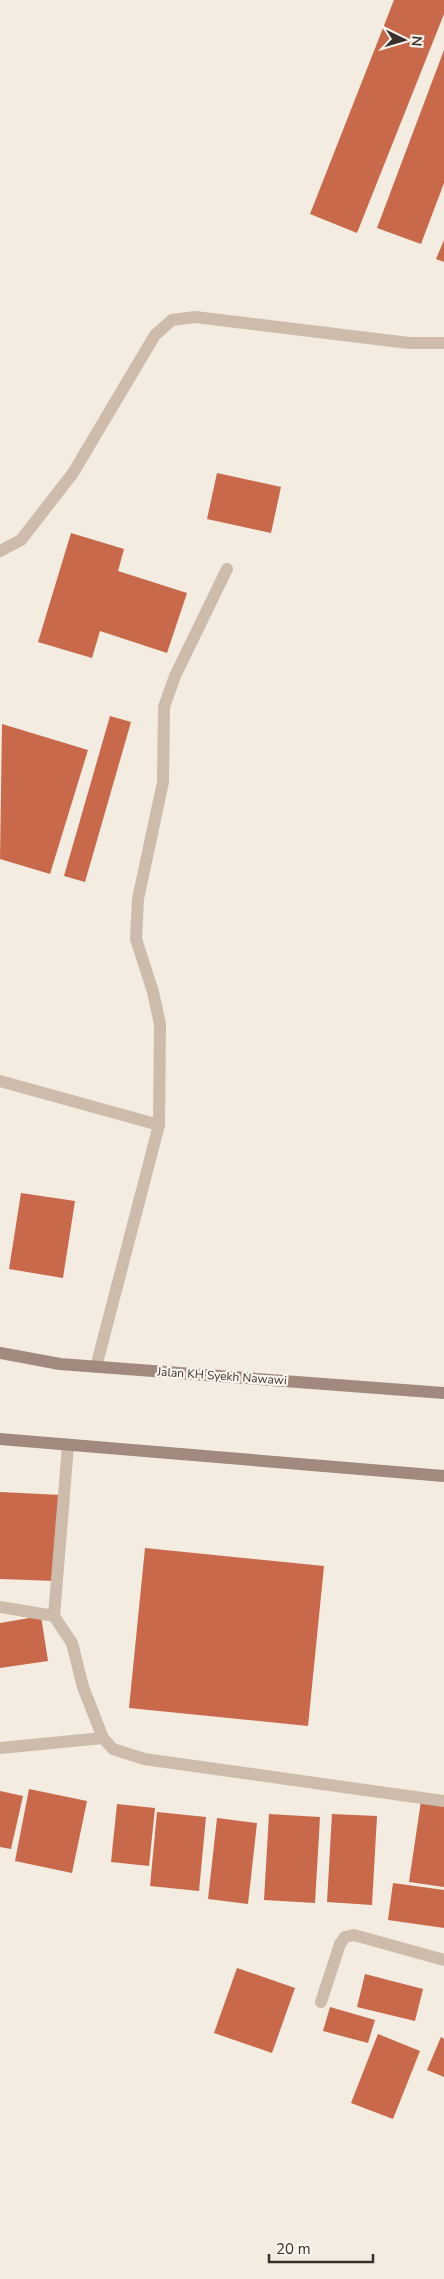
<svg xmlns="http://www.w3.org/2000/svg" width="444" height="2279" font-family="'Nunito Sans',sans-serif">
<rect width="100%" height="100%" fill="#f4ebe1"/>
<g fill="#c8694b">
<path d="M394 0H444V14L357 233 310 214Z"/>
<path d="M444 50V183L421 244 377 228Z"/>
<path d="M444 240V262L436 259Z"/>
<path d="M217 473 281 487 271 533 207 519Z"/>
<path d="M71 533 124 549 118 571 187 593 167 653 100 631 92 658 38 642Z"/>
<path d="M110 716 131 722 85 882 64 876Z"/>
<path d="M2 724 88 750 50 874 0 859Z"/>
<path d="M21 1193 75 1201 63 1278 9 1269Z"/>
<path d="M0 1492 61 1495 56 1581 0 1579Z"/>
<path d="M145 1548 324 1566 308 1726 129 1708Z"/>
<path d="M41 1616 48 1661 0 1668V1623Z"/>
<path d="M29 1789 87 1801 72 1873 15 1861Z"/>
<path d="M0 1791 23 1796 11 1849 0 1847Z"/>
<path d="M421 1801 444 1805V1887L409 1882Z"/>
<path d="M117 1804 155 1808 149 1866 111 1862Z"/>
<path d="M157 1812 206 1817 199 1891 150 1886Z"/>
<path d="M269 1814 320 1817 315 1903 264 1900Z"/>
<path d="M332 1814 377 1816 372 1905 327 1902Z"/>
<path d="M217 1818 257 1823 248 1904 208 1899Z"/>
<path d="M393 1883 444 1890V1928L388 1920Z"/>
<path d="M237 1968 295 1988 272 2053 214 2033Z"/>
<path d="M365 1974 423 1989 415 2021 357 2007Z"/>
<path d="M330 2007 375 2020 368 2043 323 2031Z"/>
<path d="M378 2034 420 2051 393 2119 351 2103Z"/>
<path d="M441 2037 444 2039V2077L427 2070Z"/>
</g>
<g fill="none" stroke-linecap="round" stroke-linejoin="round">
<path stroke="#cdbbac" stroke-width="12" d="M0 1081 159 1125"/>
<g stroke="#cdbbac" stroke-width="12">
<path d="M0 551 21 540 73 473 155 335 172 320 195 317 409 343H444"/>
<path d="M96 1367 159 1125 160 1024 153 992 136 939 138 899 163 782 164 707 175 676 227 569"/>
<path d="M68 1446 54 1616 72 1643 83 1687 103 1738 113 1749 144 1759 444 1801"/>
<path d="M0 1607 54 1616"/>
<path d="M0 1748 103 1738"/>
<path d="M321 2002 340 1944 345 1937 354 1935 444 1960"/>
</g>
<g stroke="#a18a7d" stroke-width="12">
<path d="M0 1353 60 1364 444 1393"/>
<path d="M0 1439 444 1476"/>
</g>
</g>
<g text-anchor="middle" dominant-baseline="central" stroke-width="4.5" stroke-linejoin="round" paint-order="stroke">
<g font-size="12" fill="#3b302b" stroke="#fbf5ee">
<text transform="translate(222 1376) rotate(4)">Jalan KH Syekh Nawawi</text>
</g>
</g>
<g transform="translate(404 40) rotate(95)" stroke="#fbf5ee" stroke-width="4" paint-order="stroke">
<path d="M0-4L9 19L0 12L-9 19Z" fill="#3b302b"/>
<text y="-8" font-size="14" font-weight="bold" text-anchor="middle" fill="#3b302b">N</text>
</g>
<path d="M269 2254v8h104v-8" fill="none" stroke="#3b302b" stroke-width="2.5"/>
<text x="276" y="2254" font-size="15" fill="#3b302b" stroke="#fbf5ee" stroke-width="4" paint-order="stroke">20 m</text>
</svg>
